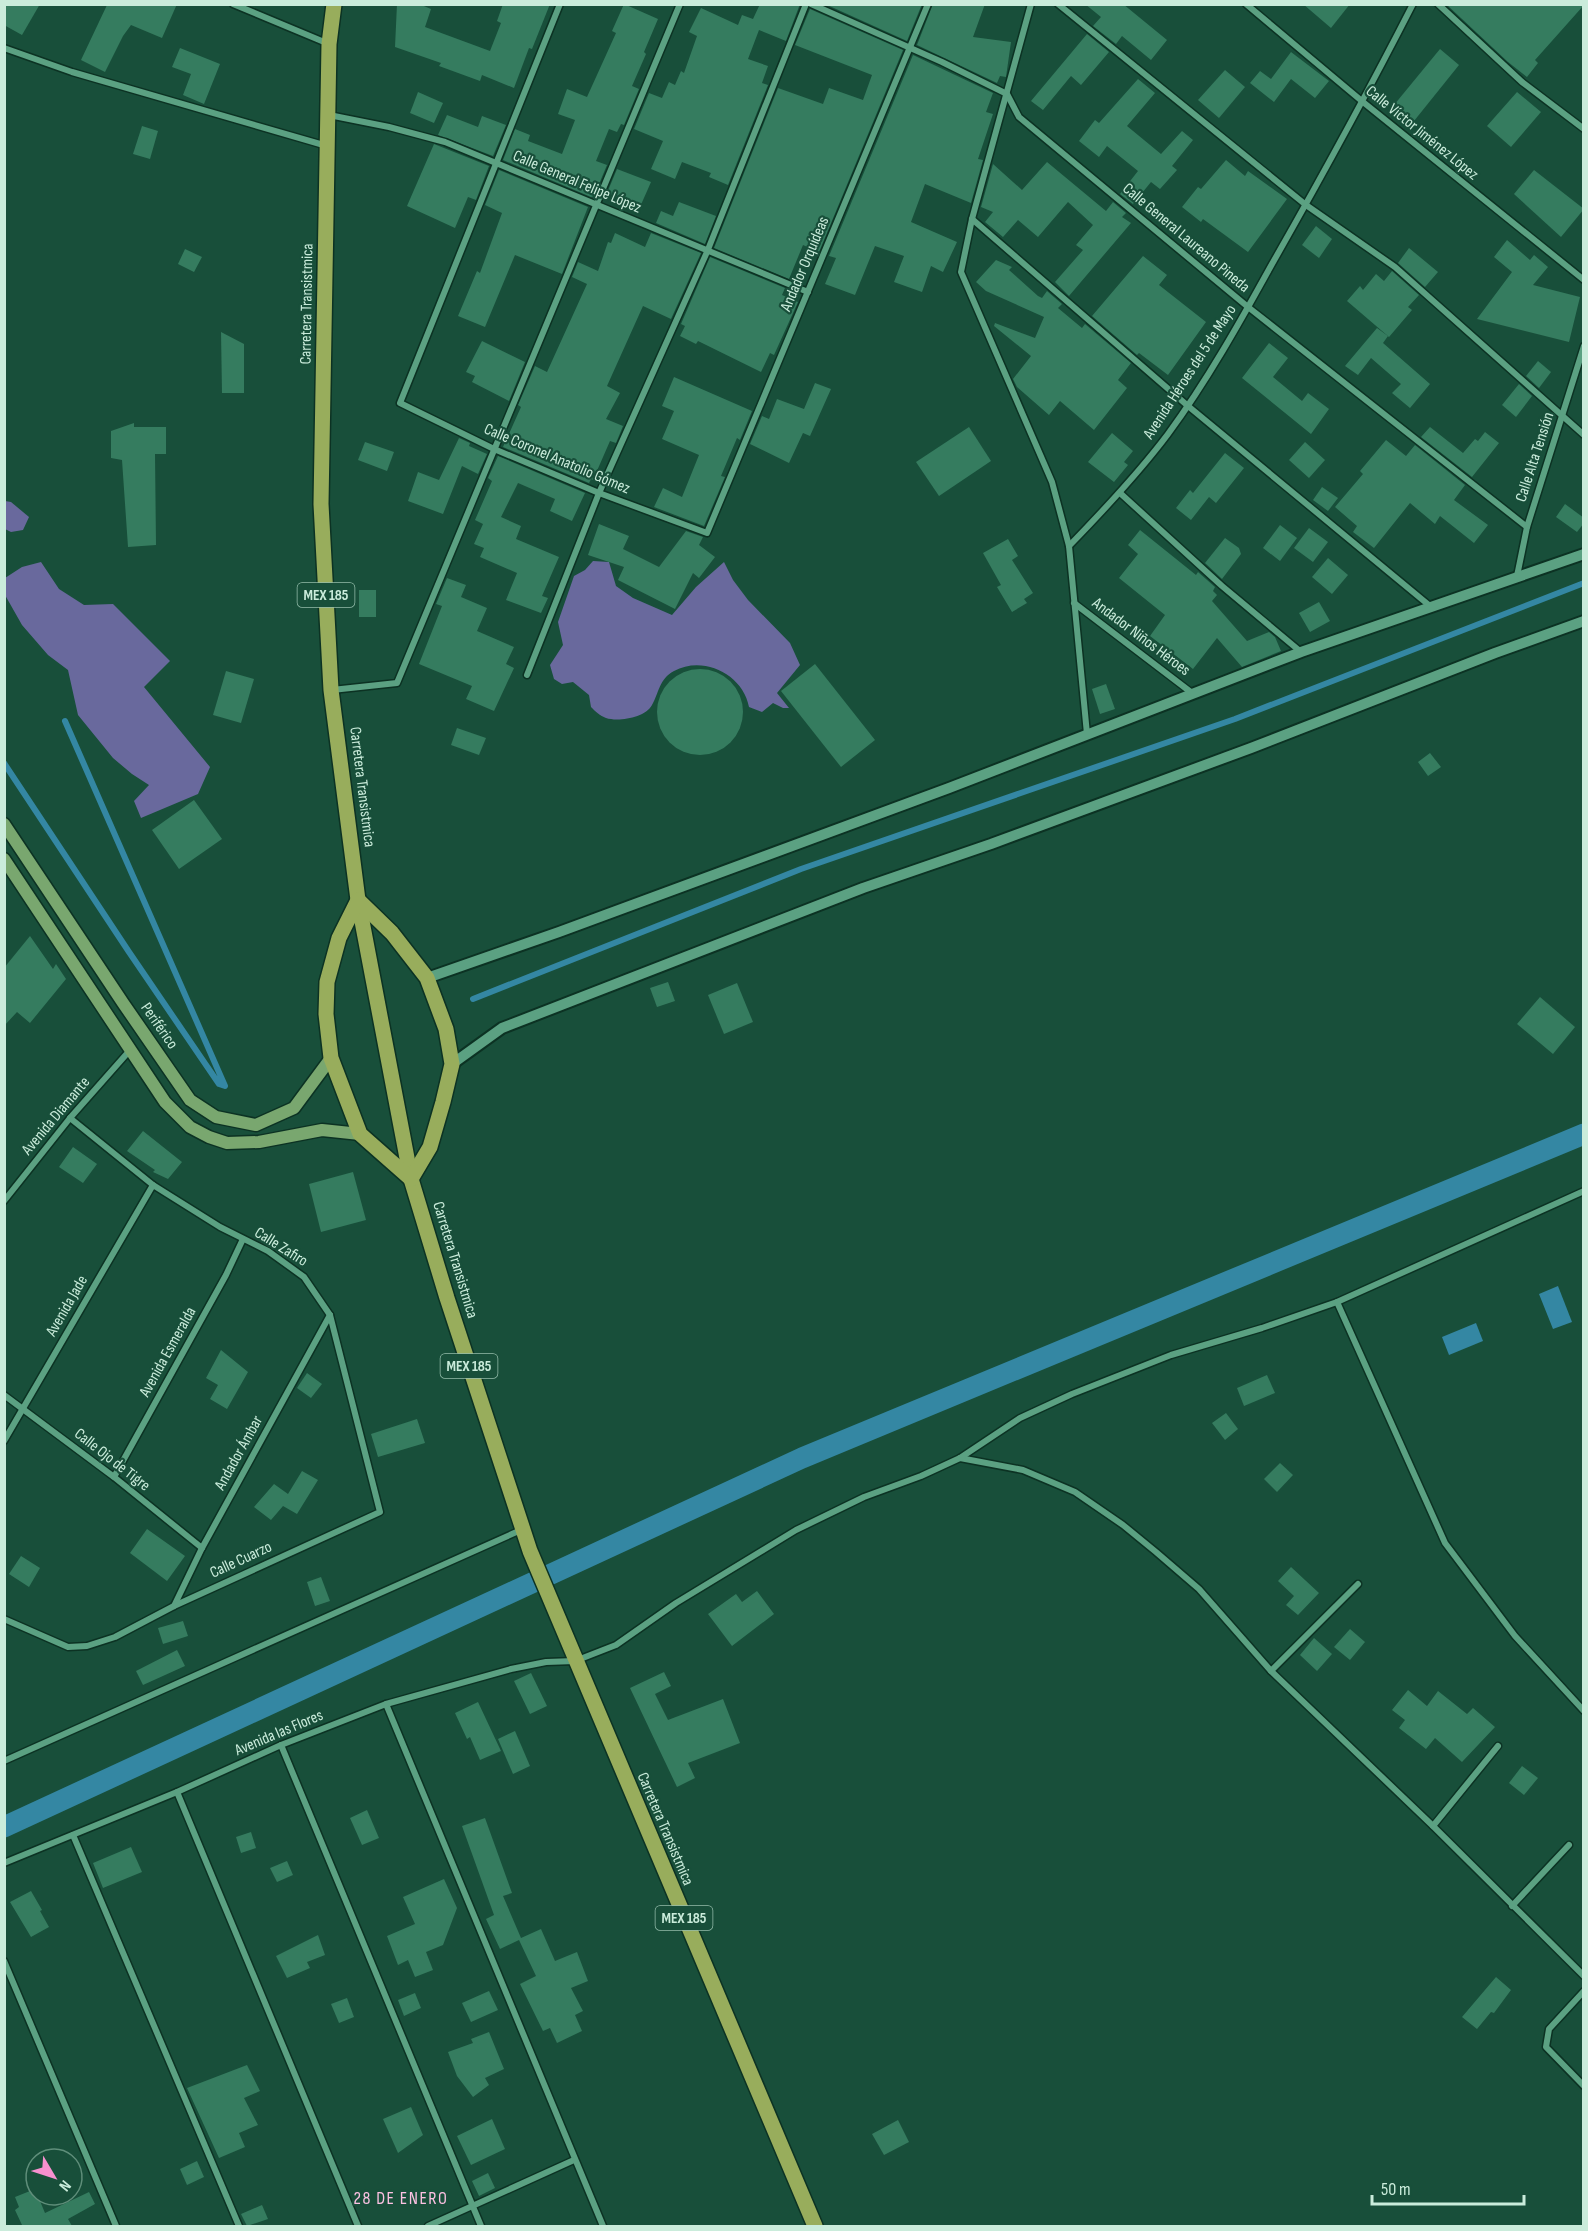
<svg xmlns="http://www.w3.org/2000/svg" width="1588" height="2231" font-family="'Sofia Sans Condensed',sans-serif">
<rect width="100%" height="100%" fill="#184f3a"/>
<g fill="#69699d">
<path d="M5 501 11 502 29 517 23 530 11 532 5 529Z"/>
<path d="M593 561 609 562 616 586 633 598 672 615 696 587 724 562 733 580 748 600 790 643 800 665 777 693 789 708H783L773 703 762 712 749 707C743 674 703 655 674 671 659 679 659 693 652 705 645 718 618 722 606 718 600 716 595 711 591 707L589 695 573 682 562 684 554 679 550 665 563 645 558 622 574 576 585 570Z"/>
<path d="M41 562 59 589 84 605 113 604 170 661 144 687 210 767 198 794 141 818 134 801 149 785 132 774 113 758 78 715 68 670 48 655 22 625 5 595V578L22 567Z"/>
</g>
<g fill="#3487a3">
<path d="M1558 1286 1572 1322 1553 1329 1539 1294Z"/>
<path d="M1476 1323 1483 1341 1449 1355 1442 1337Z"/>
</g>
<g fill="none" stroke-linecap="round" stroke-linejoin="round">
<g stroke="#3487a3" stroke-width="6">
<path d="M4 763 129 952 219 1084 225 1086 65 721"/>
<path d="M473 999 801 869 1235 719 1584 583"/>
</g>
<path stroke="#3487a3" stroke-width="21" d="M4 1827 802 1458 1584 1134"/>
</g>
<g fill="#357c5f">
<path d="M4 4H40L22 35 4 25Z"/>
<path d="M177 4 162 38 131 25 123 36 105 72 81 60 107 5Z"/>
<path d="M397 4H419L431 9 425 27 490 51 501 23 497 21 503 4H550L532 49 529 48 514 88 482 75 480 81 439 66 441 63 395 47Z"/>
<path d="M624 4 658 19 644 52 646 54 632 86 639 89 624 125 621 124 617 132 609 129 596 161 607 165 594 196 591 197 503 160 515 129 530 135 528 141 562 154 575 120 558 114 567 89 587 97 616 33 612 31Z"/>
<path d="M760 4H800L786 41 759 30 748 59 768 66 762 83 768 85 728 185 709 177 711 173 682 162 675 179 651 169 663 141 634 129 649 93 662 98 669 82 675 85 681 71 684 73 697 36 689 32 701 8 738 25 742 15 753 19Z"/>
<path d="M825 4H922L907 41Z"/>
<path d="M933 4H985L973 37 1011 42 1006 77 1000 76 997 83 917 45Z"/>
<path d="M1085 4H1123L1167 40 1151 60 1122 36 1116 44 1093 26 1101 17Z"/>
<path d="M1303 4H1350L1331 28Z"/>
<path d="M1446 4H1584V5L1535 60 1538 63 1527 77 1508 62Z"/>
<path d="M810 9 903 50 819 252 803 245 789 279 714 248 778 88 823 104 829 88 863 100 872 75 795 45Z"/>
<path d="M1087 34 1109 52 1081 85 1071 76 1043 110 1031 101Z"/>
<path d="M180 48 220 64 204 104 183 95 191 74 172 67Z"/>
<path d="M1440 49 1459 65 1414 121 1394 105Z"/>
<path d="M1291 52 1329 81 1315 98 1291 79 1274 102 1250 83 1260 71 1271 79Z"/>
<path d="M913 55 993 93 986 112 993 114 978 159 983 160 971 203 925 184 911 222 957 242 943 272 931 266 922 292 894 282 904 256 875 246 855 295 825 284 836 258 829 256Z"/>
<path d="M1225 70 1245 87 1219 118 1198 100Z"/>
<path d="M1138 79 1155 93 1127 126 1161 154 1182 131 1193 140 1172 166 1177 170 1160 189 1151 182 1133 204 1120 194 1138 171 1107 146 1099 157 1079 141 1095 120 1099 123Z"/>
<path d="M418 92 443 103 434 123 410 113Z"/>
<path d="M1517 92 1541 112 1511 147 1487 126Z"/>
<path d="M447 115 478 127 482 116 506 125 493 156 438 135Z"/>
<path d="M142 126 158 131 150 159 133 154Z"/>
<path d="M434 144 489 166 476 200 468 197 455 228 407 206Z"/>
<path d="M1226 160 1245 176 1248 171 1287 199 1248 252 1203 219 1201 222 1182 207 1198 187 1201 189Z"/>
<path d="M1047 162 1106 211 1113 202 1126 213 1122 217 1131 223 1069 296 1055 282 1083 250 1076 245 1093 225 1068 202 1038 237 1018 220 1003 237 985 222 993 212 981 207 993 164 1022 190Z"/>
<path d="M617 169 651 182 640 207 607 193Z"/>
<path d="M499 170 588 207 562 274 515 255 485 327 458 316 477 271 480 273 502 213 485 205Z"/>
<path d="M1534 170 1584 209 1561 237 1514 194Z"/>
<path d="M679 202 716 216 705 244 656 223 661 211 673 216Z"/>
<path d="M1316 226 1332 239 1319 258 1302 245Z"/>
<path d="M615 233 645 247 651 233 701 253 671 319 643 306 607 386 620 393 606 419 623 426 616 443 610 441 593 480 591 479 589 483 503 447 521 407 518 405 535 366 547 372 587 284 572 277 578 262 598 271 608 242 611 243Z"/>
<path d="M1507 240 1530 260 1534 255 1548 267 1533 285 1580 297 1569 342 1477 319 1512 272 1494 257Z"/>
<path d="M1409 248 1438 272 1425 287 1398 263Z"/>
<path d="M185 249 202 257 194 272 178 264Z"/>
<path d="M1143 256 1167 275 1159 285 1206 322 1168 375 1139 353 1137 355 1092 316Z"/>
<path d="M710 257 785 288 782 295 798 302 774 355 770 353 761 372 698 341 696 344 680 336 685 326 681 324Z"/>
<path d="M996 260 1012 267 1009 270 1038 296 1042 298 1047 291 1062 304 1058 308 1082 328 1085 324 1131 363 1118 380 1127 388 1094 430 1060 401 1049 415 1017 387 1013 379 1031 356 994 326 995 323 1035 338 1044 317 986 291 976 282Z"/>
<path d="M1392 271 1419 295 1408 307 1412 310 1389 337 1347 301 1360 286 1363 290 1376 274 1384 281Z"/>
<path d="M1377 328 1388 336 1383 343 1430 384 1410 408 1392 393 1401 384 1371 358 1358 375 1345 366Z"/>
<path d="M221 332 244 344V393H222Z"/>
<path d="M482 341 525 362 509 401 472 382 475 376 466 372Z"/>
<path d="M1269 343 1288 358 1273 377 1302 401 1308 393 1329 409 1311 434 1242 378Z"/>
<path d="M1538 361 1551 372 1539 388 1526 376Z"/>
<path d="M674 377 752 411 740 440 737 438 721 476 725 477 704 526 654 507 663 488 682 497 699 455 662 439 674 411 662 406Z"/>
<path d="M815 383 831 389 810 436 803 433 789 463 750 444 762 416 769 419 777 399 804 409Z"/>
<path d="M1519 384 1532 396 1516 417 1502 405Z"/>
<path d="M134 423V427H166V454H155L156 545 128 547 122 460 111 458V431Z"/>
<path d="M969 427 991 461 939 496 916 462Z"/>
<path d="M1430 427 1463 453 1475 439 1478 441 1485 432 1499 443 1472 477 1421 437Z"/>
<path d="M1112 433 1133 451 1124 462 1128 465 1114 482 1088 462Z"/>
<path d="M459 438 470 443 469 446 487 454 478 474 462 466 443 514 408 501 418 472 439 480Z"/>
<path d="M1386 440 1406 456 1415 445 1465 485 1454 500 1488 525 1474 543 1440 516 1435 524 1410 503 1374 548 1353 532 1357 526 1335 507 1363 474 1360 471Z"/>
<path d="M365 442 394 452 387 471 358 460Z"/>
<path d="M1305 442 1325 460 1309 478 1289 460Z"/>
<path d="M1225 453 1244 468 1216 503 1209 497 1191 520 1176 508 1190 490 1193 493Z"/>
<path d="M498 456 585 493 572 521 550 511 555 499 518 483 501 517 521 526 516 539 559 557 542 596 548 598 541 613 506 600 517 573 480 557 484 548 474 544 483 524 475 520 492 481 488 478Z"/>
<path d="M1322 487 1338 498 1328 511 1313 500Z"/>
<path d="M1565 504 1584 518V523L1577 532 1556 517Z"/>
<path d="M599 524 629 536 623 549 659 567 686 531 703 537 699 545 715 557 699 578 693 573 675 609 618 580 624 567 588 555Z"/>
<path d="M1280 525 1297 538 1280 561 1263 548Z"/>
<path d="M1309 528 1328 542 1313 562 1294 548Z"/>
<path d="M1140 530 1196 575 1198 572 1215 587 1213 591 1217 595 1212 601 1247 641 1269 632 1275 637 1281 651 1242 667 1217 638 1193 669 1150 636 1165 615 1119 578 1138 554 1128 545Z"/>
<path d="M1225 538 1239 548 1241 554 1222 579 1205 563Z"/>
<path d="M1008 539 1018 556 1012 560 1033 593 1024 599 1027 603 1012 612 997 587 1001 585 983 553Z"/>
<path d="M1328 558 1348 575 1332 594 1312 577Z"/>
<path d="M447 578 466 585 461 597 487 608 477 631 514 647 506 664 514 668 494 711 466 699 472 686 419 664 442 606 436 604Z"/>
<rect x="359" y="590" width="17" height="27"/>
<path d="M1319 602 1330 621 1310 632 1299 613Z"/>
<path d="M815 664 875 740 841 767 781 691Z"/>
<circle cx="700" cy="712" r="43"/>
<path d="M226 671 254 679 241 723 213 715Z"/>
<path d="M1106 684 1115 709 1100 714 1092 689Z"/>
<path d="M457 728 486 738 479 755 451 745Z"/>
<path d="M1430 753 1441 767 1428 776 1418 762Z"/>
<path d="M194 800 222 839 179 869 152 830Z"/>
<path d="M30 936 53 969 56 964 66 979 30 1023 17 1012 4 1026V968Z"/>
<path d="M668 982 675 1001 657 1007 650 988Z"/>
<path d="M737 983 753 1022 724 1034 708 995Z"/>
<path d="M1540 997 1575 1027 1553 1054 1517 1024Z"/>
<path d="M143 1131 182 1162 168 1179 153 1172 155 1170 127 1151Z"/>
<path d="M73 1147 97 1164 83 1183 59 1167Z"/>
<path d="M353 1172 366 1220 321 1232 309 1184Z"/>
<path d="M221 1350 248 1372 227 1409 210 1399 218 1385 206 1378Z"/>
<path d="M307 1373 322 1384 311 1398 297 1388Z"/>
<path d="M1267 1375 1275 1393 1244 1406 1237 1388Z"/>
<path d="M1226 1413 1238 1429 1225 1440 1212 1423Z"/>
<path d="M417 1419 425 1443 378 1457 371 1434Z"/>
<path d="M1280 1463 1293 1475 1277 1492 1264 1479Z"/>
<path d="M302 1471 318 1480 297 1514 283 1506 271 1520 254 1507 274 1484 288 1494Z"/>
<path d="M147 1529 185 1556 167 1581 130 1553Z"/>
<path d="M21 1556 40 1568 29 1587 9 1574Z"/>
<path d="M1291 1567 1319 1593 1298 1615 1286 1605 1294 1596 1278 1581Z"/>
<path d="M321 1577 330 1601 315 1606 307 1582Z"/>
<path d="M757 1591 774 1614 732 1646 708 1614 736 1594 742 1602Z"/>
<path d="M183 1621 188 1636 163 1644 158 1628Z"/>
<path d="M1350 1629 1365 1642 1350 1660 1334 1647Z"/>
<path d="M1314 1638 1332 1654 1317 1671 1300 1655Z"/>
<path d="M177 1650 185 1666 143 1685 136 1671Z"/>
<path d="M664 1672 671 1686 655 1694 668 1720 723 1699 740 1743 688 1763 695 1778 677 1787 630 1688Z"/>
<path d="M531 1673 547 1706 530 1714 514 1681Z"/>
<path d="M1408 1690 1427 1706 1438 1691 1467 1714 1473 1708 1495 1727 1462 1762 1435 1738 1426 1749 1399 1728 1405 1720 1392 1710Z"/>
<path d="M478 1702 501 1751 480 1760 470 1737 467 1739 455 1713Z"/>
<path d="M515 1731 530 1766 513 1774 498 1739Z"/>
<path d="M1522 1766 1538 1778 1524 1795 1509 1783Z"/>
<path d="M367 1810 379 1838 362 1845 350 1818Z"/>
<path d="M485 1818 512 1893 503 1896 521 1938 541 1929 555 1961 577 1952 588 1981 571 1988 583 2011 575 2015 582 2031 557 2043 550 2028 543 2031 520 1984 536 1976 519 1940 500 1949 486 1919 494 1915 462 1826Z"/>
<path d="M251 1832 256 1848 241 1853 236 1837Z"/>
<path d="M131 1847 142 1872 103 1888 93 1863Z"/>
<path d="M287 1861 293 1875 277 1882 270 1868Z"/>
<path d="M444 1879 457 1908 443 1945 426 1952 433 1970 415 1977 408 1960 398 1965 387 1936 415 1924 403 1897Z"/>
<path d="M31 1891 42 1910 40 1911 49 1927 31 1937 10 1902Z"/>
<path d="M318 1935 325 1955 307 1962 310 1968 287 1978 276 1956Z"/>
<path d="M1496 1977 1511 1990 1494 2013 1491 2012 1477 2029 1462 2017Z"/>
<path d="M489 1991 498 2010 471 2022 462 2003Z"/>
<path d="M415 1993 421 2008 404 2016 398 2000Z"/>
<path d="M347 1998 354 2017 339 2023 331 2004Z"/>
<path d="M489 2032 504 2069 485 2078 489 2085 473 2097 457 2076 448 2052 473 2043 471 2039Z"/>
<path d="M247 2065 260 2091 244 2098 258 2125 239 2133 245 2147 219 2158 187 2088Z"/>
<path d="M411 2107 423 2135 398 2153 383 2119Z"/>
<path d="M492 2119 505 2149 471 2165 457 2136Z"/>
<path d="M898 2120 909 2142 884 2155 872 2134Z"/>
<path d="M197 2161 204 2177 187 2185 180 2169Z"/>
<path d="M488 2173 495 2188 479 2196 472 2181Z"/>
<path d="M35 2189 45 2213 89 2192 95 2204 68 2219 72 2226H18L22 2225 15 2210 19 2207 15 2197Z"/>
<path d="M262 2205 268 2219 247 2226 241 2214Z"/>
</g>
<g fill="none" stroke-linecap="round" stroke-linejoin="round">
<defs>
<g id="minor">
<path d="M233 4 329 44"/>
<path d="M560 4 400 403 494 449 599 493 707 533 928 4"/>
<path d="M811 4 942 62 1007 94 1019 117 1248 307 1527 527"/>
<path d="M1031 4 972 219 961 272 1052 482 1069 546 1087 734"/>
<path d="M1058 4 1306 205 1395 267 1584 435"/>
<path d="M1246 4 1363 102 1584 280"/>
<path d="M1438 4 1522 82 1584 129"/>
<path d="M4 48 72 72 327 146"/>
<path d="M329 115 389 127 445 142 808 292"/>
<path d="M972 219 1188 406 1430 606"/>
<path d="M1120 493 1222 586 1301 652"/>
<path d="M1069 546C1104 510 1138 474 1168 434 1207 381 1240 322 1272 264 1321 178 1368 92 1413 4"/>
<path d="M1517 576 1527 527 1584 346"/>
<path d="M1074 603 1192 693"/>
<path d="M527 675 599 493 707 252 806 4"/>
<path d="M332 690 397 683 680 4"/>
<path d="M4 1201 70 1118 131 1049"/>
<path d="M1337 1302 1445 1543 1515 1636 1584 1711"/>
<path d="M4 1395 114 1477 202 1548"/>
<path d="M4 1441 153 1185"/>
<path d="M960 1458 1023 1470 1075 1492 1123 1525 1156 1552 1199 1589 1271 1671 1433 1826 1584 1976"/>
<path d="M114 1477 226 1275 243 1239"/>
<path d="M174 1606 202 1548 330 1315"/>
<path d="M4 1619 68 1647 87 1646 115 1637 174 1606 380 1512 330 1315 304 1277 268 1251 220 1227 153 1185 70 1118"/>
<path d="M1271 1671 1358 1584"/>
<path d="M386 1704 603 2226"/>
<path d="M281 1745 481 2226"/>
<path d="M4 1761 521 1530"/>
<path d="M177 1792 358 2226"/>
<path d="M1433 1826 1498 1746"/>
<path d="M73 1835 239 2226"/>
<path d="M4 1863 177 1792 281 1745 386 1704 511 1669 546 1662 575 1661 616 1645 676 1603 796 1530 864 1497 921 1476 960 1458 1020 1418 1072 1394 1171 1355 1262 1328 1337 1302 1584 1191"/>
<path d="M1512 1906 1569 1845"/>
<path d="M4 1961 116 2226"/>
<path d="M1584 1991 1549 2029 1546 2047 1584 2086"/>
<path d="M428 2226 574 2160"/>
</g>
<g id="tertiary">
<path d="M427 978 559 932 949 788 1301 652 1584 554"/>
<path d="M452 1064 502 1028 863 888 991 844 1251 748 1495 653 1584 621"/>
</g>
<g id="secondary">
<path d="M4 824 123 1003 190 1100 216 1117 256 1125 294 1108 331 1058"/>
<path d="M4 859 165 1102 190 1127 209 1137 227 1143 259 1142 322 1130 360 1134"/>
</g>
<g id="primary">
<path d="M334 4 329 44 321 504 331 690 358 900 411 1179 447 1298 530 1551 815 2226"/>
<path d="M358 900 392 933 427 978 446 1029 452 1064 443 1102 430 1147 411 1179 360 1134 331 1058 326 1014 327 982 339 938Z"/>
</g>
</defs>
<use href="#minor" stroke="#0c3223" stroke-width="9"/>
<use href="#tertiary" stroke="#0c3223" stroke-width="14"/>
<use href="#secondary" stroke="#0c3223" stroke-width="15"/>
<use href="#primary" stroke="#0c3223" stroke-width="18"/>
<use href="#minor" stroke="#5ba182" stroke-width="6"/>
<use href="#tertiary" stroke="#5ba182" stroke-width="10"/>
<use href="#secondary" stroke="#79a76f" stroke-width="12"/>
<use href="#primary" stroke="#98ad5c" stroke-width="15"/>
</g>
<g text-anchor="middle" dominant-baseline="central" stroke-width="4.5" stroke-linejoin="round" paint-order="stroke">
<g fill="#184f3a" stroke="#95bdab" stroke-width="1.5">
<rect x="297.5" y="583" width="57" height="24" rx="4.5"/>
<rect x="440.5" y="1354" width="57" height="24" rx="4.5"/>
<rect x="655.5" y="1906" width="57" height="24" rx="4.5"/>
</g>
<g font-size="15" font-weight="bold" fill="#caecdb">
<text x="326" y="595">MEX 185</text>
<text x="469" y="1366">MEX 185</text>
<text x="684" y="1918">MEX 185</text>
</g>
<g font-size="16" fill="#caecdb" stroke="#184f3a">
<text transform="translate(1422 133) rotate(39)">Calle Víctor Jiménez López</text>
<text transform="translate(577 182) rotate(23)">Calle General Felipe López</text>
<text transform="translate(1186 238) rotate(40)">Calle General Laureano Pineda</text>
<text transform="translate(805 264) rotate(-67)">Andador Orquídeas</text>
<text transform="translate(307 304) rotate(-89)">Carretera Transistmica</text>
<text transform="translate(1190 372) rotate(-57)">Avenida Héroes del 5 de Mayo</text>
<text transform="translate(1535 457) rotate(-72)">Calle Alta Tensión</text>
<text transform="translate(557 459) rotate(23)">Calle Coronel Anatolio Gómez</text>
<text transform="translate(1141 637) rotate(37)">Andador Niños Héroes</text>
<text transform="translate(362 787) rotate(83)">Carretera Transistmica</text>
<text transform="translate(159 1026) rotate(55)">Periférico</text>
<text transform="translate(56 1116) rotate(-50)">Avenida Diamante</text>
<text transform="translate(281 1247) rotate(32)">Calle Zafiro</text>
<text transform="translate(455 1260) rotate(73)">Carretera Transistmica</text>
<text transform="translate(67 1306) rotate(-60)">Avenida Jade</text>
<text transform="translate(168 1352) rotate(-61)">Avenida Esmeralda</text>
<text transform="translate(239 1453) rotate(-61)">Andador Ámbar</text>
<text transform="translate(112 1460) rotate(38)">Calle Ojo de Tigre</text>
<text transform="translate(241 1560) rotate(-25)">Calle Cuarzo</text>
<text transform="translate(279 1733) rotate(-23)">Avenida las Flores</text>
<text transform="translate(665 1829) rotate(67)">Carretera Transistmica</text>
</g>
<g font-size="18" letter-spacing="1.5" fill="#fcc1e2" stroke="#184f3a">
<text x="401" y="2198">28 DE ENERO</text>
</g>
</g>
<rect width="1588" height="2231" fill="none" stroke="#caecdb" stroke-width="12"/>
<g transform="translate(54 2177) rotate(129)"><circle r="28" fill="#184f3a" stroke="#5f8e7a" stroke-width="1.5"/>
<path d="M0-4.5L10 22L0 15L-10 22Z" fill="#f790cf"/>
<text y="-9" font-size="16" font-weight="bold" text-anchor="middle" fill="#caecdb">N</text>
</g>
<path d="M1372 2195v9h152v-9" fill="none" stroke="#caecdb" stroke-width="3"/>
<text x="1381" y="2195" font-size="18" fill="#caecdb" stroke="#184f3a" stroke-width="4.5" paint-order="stroke">50 m</text>
</svg>
